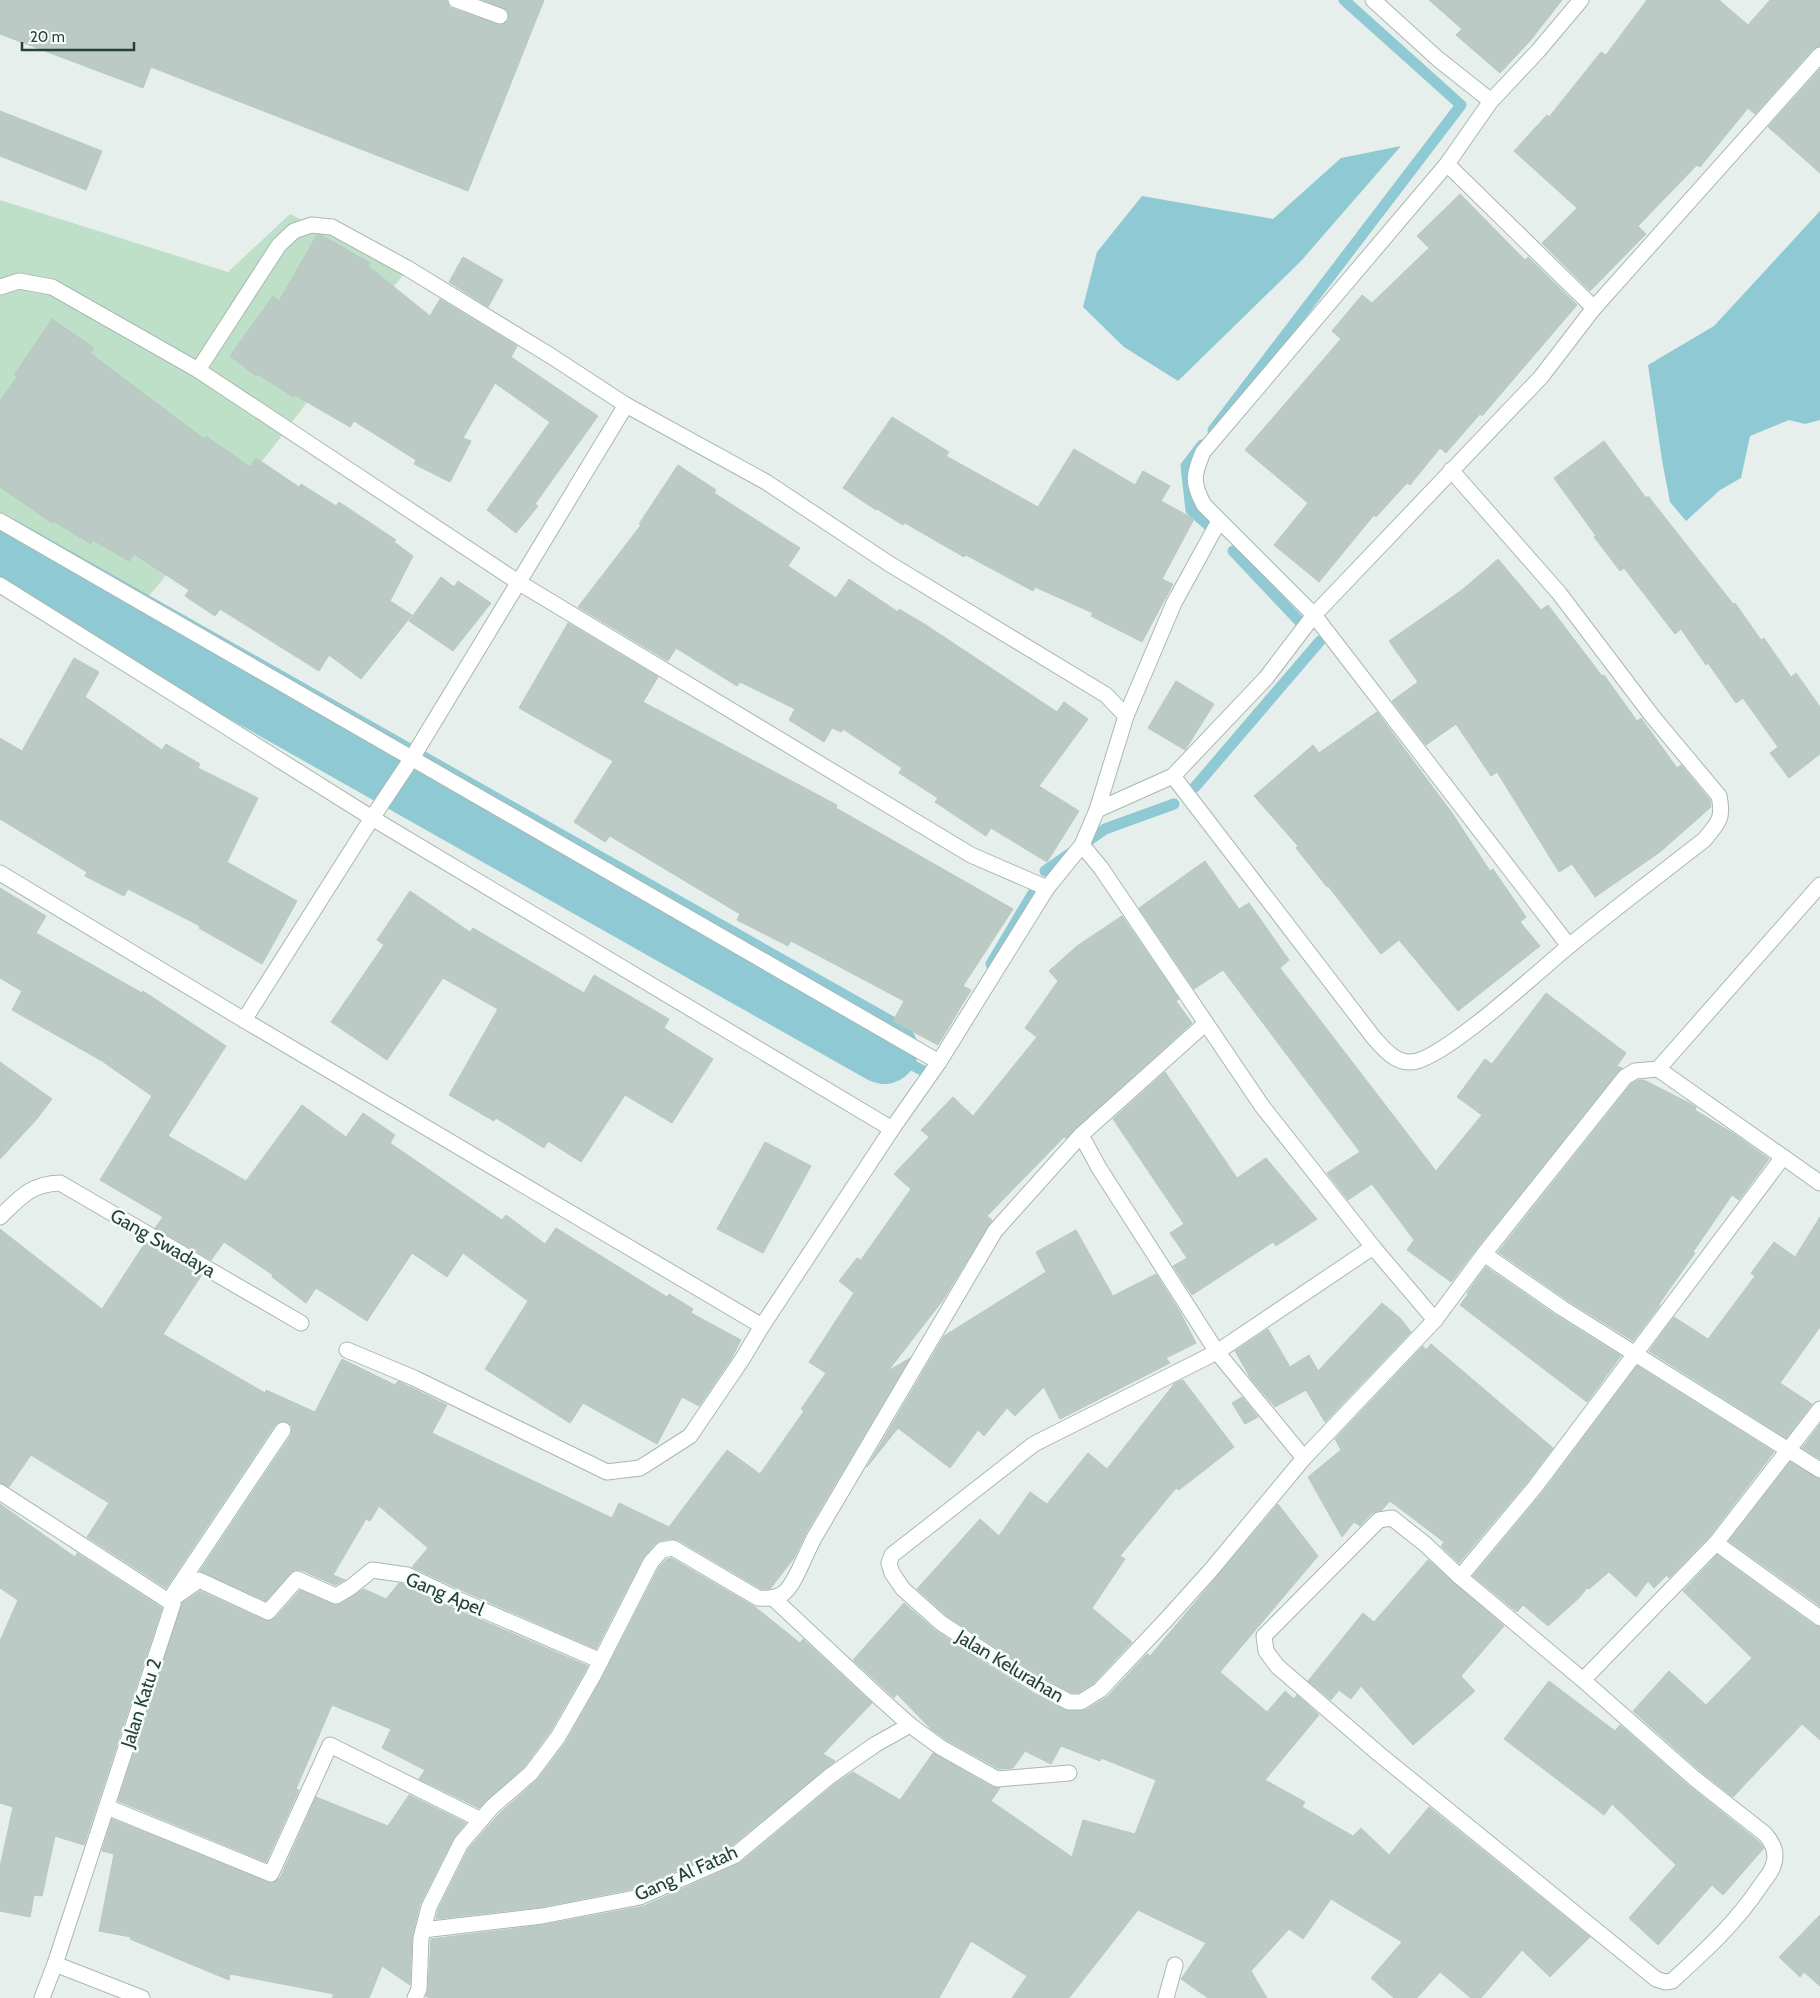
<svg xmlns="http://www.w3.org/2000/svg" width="1820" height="1998" font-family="Cabin,sans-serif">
<rect width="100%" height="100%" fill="#e6efeb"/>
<path fill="#bfe0c8" d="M0 200 228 272 290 214 405 272 271 450 143 603 0 521Z"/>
<g fill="#8ec9d4">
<path d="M1401 146 1301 261 1178 381 1124 347 1083 307 1097 252 1142 196 1273 219 1341 158Z"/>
<path d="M1820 211V420L1805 424 1789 420 1750 436 1741 478 1720 490 1686 521 1670 502 1662 460 1648 365 1714 326Z"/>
</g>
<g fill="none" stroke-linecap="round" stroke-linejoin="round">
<g stroke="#8ec9d4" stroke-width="11">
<path d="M1213 430 1461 105 1344 0"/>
<path d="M1202 445 1186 466 1191 510 1209 526"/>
<path d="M1233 551 1302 624"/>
<path d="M1195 787 1320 641"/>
<path d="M1045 871 1105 829 1174 804"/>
<path d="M991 964 1036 888"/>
<path d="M884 1050 927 1073 933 1065"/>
</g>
<path stroke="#8ec9d4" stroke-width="68" d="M0 550 884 1050"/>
</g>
<g fill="#bbcac4" stroke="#b8c9c2">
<path d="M0 0H447L449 6 453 9 501 25 509 20 507 10 483 0H544L468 191 151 67 143 88 0 34Z"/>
<path d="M1429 0H1562L1530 41 1500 73 1456 35 1462 29Z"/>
<path d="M1647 0H1719L1748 25 1770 0H1820V46L1813 49 1755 114 1748 108 1700 167 1697 165 1638 226 1646 234 1590 291 1542 243 1577 208 1514 151 1547 115 1549 117 1601 52 1606 55Z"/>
<path d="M1820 69V173L1768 127Z"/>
<path d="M0 111 102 151 86 190 0 156Z"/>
<path d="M1460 194 1525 260 1528 257 1577 305 1482 416 1480 414 1446 453 1440 448 1410 485 1407 483 1376 517 1374 515 1319 582 1274 545 1308 503 1245 450 1341 339 1332 331 1362 295 1372 303 1429 248 1417 236Z"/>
<path d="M317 235H321L370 263 368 266 430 316 440 299 517 346 511 357 598 416 535 504 538 506 516 533 487 510 550 422 495 383 463 438 471 441 450 482 414 464 416 460 354 421 350 427 295 395 294 397 257 374 256 376 230 356 273 296 279 301Z"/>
<path d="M463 257 503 280 488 307 449 282Z"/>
<path d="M52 319 94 348 90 353 204 439 206 436 250 467 256 458 299 487 301 484 336 506 339 502 396 540 394 542 413 556 390 601 412 615 361 679 329 655 319 671 220 609 215 616 185 596 189 590 134 554 129 561 93 540 91 544 53 521 52 523 0 487V401L17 377 14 375Z"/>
<path d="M892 417 949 452 946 456 1038 507 1074 449 1135 485 1143 471 1170 486 1161 501 1194 519 1162 579 1173 584 1142 642 1091 616 1093 613 1035 587 1033 591 966 555 964 557 905 523 903 525 877 509 876 510 843 488Z"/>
<path d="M1604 441 1646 498 1648 496 1734 605 1735 603 1761 640 1764 638 1791 677 1796 673 1820 707V754L1789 778 1770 753 1778 747 1743 698 1736 703 1708 663 1706 665 1681 629 1675 634 1624 568 1620 571 1594 537 1596 536 1554 478Z"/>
<path d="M678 465 716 490 714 493 800 548 788 566 836 598 849 579 898 612 899 609 926 625 1057 712 1064 702 1088 719 1039 786 1079 811 1047 862 991 828 986 836 935 802 938 798 899 773 902 768 843 729 841 732 832 728 824 742 789 720 795 709 740 682 737 686 676 648 668 661 578 607 641 525 639 524Z"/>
<path d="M1498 559 1541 610 1548 605 1602 676 1604 675 1637 721 1641 718 1677 768 1681 765 1710 800 1711 807 1660 852 1595 897 1572 864 1559 872 1497 772 1491 776 1456 724 1426 745 1392 701 1418 682 1389 641 1462 590Z"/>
<path d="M441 577 454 587 458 581 491 603 453 651 409 621Z"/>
<path d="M568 623 658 677 643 702 837 805 836 808 1013 909 963 986 971 990 938 1045 893 1021 904 1001 791 941 788 946 737 920 740 914 610 836 605 842 574 822 613 761 519 708Z"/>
<path d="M74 658 99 672 85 697 162 750 166 744 200 764 198 768 258 798 227 862 297 901 262 964 199 928 200 926 128 889 124 896 85 876 87 872 0 819V738L22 751Z"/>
<path d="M1176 681 1214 704 1185 750 1148 728Z"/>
<path d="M1377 712 1452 813 1490 871 1493 869 1526 917 1520 922 1540 946 1458 1011 1399 940 1381 954 1328 886 1327 887 1296 848 1298 846 1254 796 1313 745 1319 753Z"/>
<path d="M1205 861 1239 909 1249 903 1289 960 1280 968 1436 1171 1482 1115 1457 1097 1485 1059 1492 1064 1546 993 1626 1053 1617 1066 1622 1068 1477 1248 1451 1282 1407 1250 1414 1240 1372 1184 1348 1200 1327 1173 1360 1152 1223 970 1194 989 1139 908Z"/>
<path d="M0 888 46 916 36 933 142 993 143 991 226 1046 168 1136 246 1181 302 1105 346 1137 363 1113 395 1135 390 1143 502 1220 506 1215 545 1244 556 1228 667 1297 669 1294 693 1309 691 1313 741 1340 731 1359 699 1406 682 1397 657 1444 583 1403 570 1423 485 1369 528 1301 463 1253 447 1277 412 1253 367 1321 316 1288 306 1303 272 1277 273 1275 224 1242 211 1260 155 1228 163 1217 100 1180 152 1096 102 1061 12 1010 22 991 0 978Z"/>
<path d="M410 891 470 932 473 928 584 993 594 975 669 1019 664 1028 713 1059 672 1123 625 1095 581 1162 548 1141 544 1148 496 1118 494 1121 449 1095 498 1009 443 978 387 1060 331 1022 384 945 377 940Z"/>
<path d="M1122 916 1179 999 1176 1001 1192 1023 1066 1138 1064 1137 987 1216 992 1220 943 1300 888 1371 910 1358 806 1533 794 1558 770 1589H761L678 1540 671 1539 660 1541 655 1544 643 1558 596 1649 461 1590 412 1567 428 1548 379 1506 370 1521 366 1519 333 1575 345 1580 335 1585 301 1570H294L266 1601 200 1571 291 1435 292 1426 284 1421 275 1425 166 1588 87 1537 109 1503 31 1455 9 1487 0 1483V1229L102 1309 145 1243 201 1276 163 1334 265 1393 266 1390 315 1412 342 1359 395 1385 398 1381 447 1405 432 1433 612 1518 619 1503 669 1527 727 1450 760 1474 804 1411 801 1409 826 1373 809 1362 854 1293 839 1281 857 1258 861 1260 911 1189 894 1174 929 1137 921 1130 953 1097 973 1116 1037 1037 1025 1028 1058 981 1049 971 1077 946Z"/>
<path d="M0 1062 52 1099 36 1120 0 1159Z"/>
<path d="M1165 1072 1237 1178 1266 1158 1317 1219 1276 1246 1273 1242 1192 1295 1173 1266 1187 1258 1170 1233 1184 1224 1113 1119Z"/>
<path d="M1638 1080H1644L1691 1104 1696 1107 1695 1110 1734 1134 1769 1159 1739 1200 1732 1195 1693 1252 1695 1253 1659 1304 1660 1305 1633 1341 1567 1300 1498 1252 1631 1084Z"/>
<path d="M765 1142 811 1166 763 1253 717 1229Z"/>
<path d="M1820 1217V1327L1780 1383 1812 1404 1786 1438 1649 1351 1674 1317 1708 1339 1755 1276 1751 1273 1774 1242 1795 1257Z"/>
<path d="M1076 1230 1113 1296 1156 1274 1180 1312 1196 1343 1166 1358 1170 1363 1060 1419 1044 1387 1015 1416 1007 1408 984 1436 978 1430 950 1468 898 1428 867 1467 944 1336 1046 1272 1036 1252Z"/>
<path d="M1486 1267 1557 1316 1621 1356 1587 1402 1460 1305 1468 1294 1467 1293Z"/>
<path d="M1382 1303 1400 1318 1411 1332 1325 1422 1306 1390 1275 1407 1251 1379 1235 1351 1268 1329 1290 1367 1309 1355 1318 1371Z"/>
<path d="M1431 1344 1553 1448 1528 1481 1459 1563 1441 1546 1444 1542 1390 1501 1382 1510 1372 1513 1360 1526 1354 1522 1342 1537 1308 1477 1341 1450 1335 1439 1423 1346 1426 1350Z"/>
<path d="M1637 1366 1774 1452 1709 1537 1669 1578 1667 1575 1654 1588 1648 1581 1636 1597 1609 1572 1589 1589 1587 1588 1579 1598 1548 1626 1523 1605 1517 1612 1473 1576 1542 1493Z"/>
<path d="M1183 1380 1234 1447 1179 1490 1176 1488 1120 1556 1125 1559 1092 1608 1132 1642 1094 1683 1078 1693H1071L1040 1676 947 1616 917 1589 980 1519 999 1536 1030 1492 1047 1504 1088 1453 1107 1469 1175 1383Z"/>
<path d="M1242 1397 1258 1417 1245 1424 1232 1403Z"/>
<path d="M1820 1424V1459L1802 1448Z"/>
<path d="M1790 1462 1820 1479V1606L1729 1541Z"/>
<path d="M0 1504 75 1557 77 1553 162 1608 84 1845 55 1836 42 1896 34 1895 30 1917 0 1911V1867L13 1807 0 1803V1641L18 1600 0 1588Z"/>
<path d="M1278 1504 1318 1556 1220 1672 1267 1712 1285 1691 1294 1699 1297 1695 1319 1715 1265 1780 1305 1802 1302 1807 1353 1836 1361 1828 1389 1855 1429 1807 1590 1937 1550 1977 1522 1950 1481 1998H1471L1440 1972 1417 1998H1394L1371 1978 1402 1942 1331 1899 1303 1939 1289 1929 1251 1971 1267 1998H1208L1181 1979 1206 1943 1138 1910 1069 1998H1012L1027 1976 971 1941 939 1998H429L426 1996 428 1989 431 1939 543 1925 644 1906 740 1863 836 1783 853 1772 900 1800 933 1753 992 1787 1000 1788 991 1801 1072 1857 1083 1820 1135 1834 1156 1780 1101 1758 1100 1761 1061 1746 1051 1764 1025 1751 1013 1768 999 1769 945 1739 931 1729 897 1694 894 1698 853 1660 904 1603 936 1631 1030 1692 1065 1710H1086L1107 1697 1147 1654 1150 1656Z"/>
<path d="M1717 1555 1815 1626 1820 1627V1740L1802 1724 1733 1797 1700 1771 1633 1711 1669 1671 1706 1705 1752 1658 1683 1591Z"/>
<path d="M671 1558 755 1607 800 1643 803 1639 872 1703 823 1754 835 1761 729 1848 637 1888 541 1907 436 1919 438 1910 469 1848 499 1814 538 1779 566 1742 601 1680 659 1567 667 1559Z"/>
<path d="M1428 1560 1504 1626 1461 1676 1475 1691 1413 1745 1361 1686 1351 1699 1339 1690 1331 1700 1308 1681 1363 1613 1374 1622Z"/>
<path d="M399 1583 404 1584 453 1608 588 1666 550 1732 524 1767 479 1808 419 1779 425 1770 382 1748 391 1729 332 1705 296 1789 299 1790 266 1862 118 1801 182 1603 200 1591 264 1620 269 1621 275 1618 300 1590 336 1605 364 1589 386 1599Z"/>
<path d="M1549 1681 1615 1731 1620 1725 1688 1785 1758 1841 1764 1848 1723 1895 1712 1885 1658 1945 1629 1918 1676 1865 1612 1804 1604 1815 1504 1739Z"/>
<path d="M409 1795 466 1823 453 1839 420 1904 412 1937 410 1985 382 1966 369 1998H332L334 1994 230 1974 229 1980 130 1939 131 1937 99 1931 114 1854 102 1851 112 1819 272 1883 280 1878 316 1797 388 1826Z"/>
<path d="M1820 1915V1986L1804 1972 1800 1977 1779 1957Z"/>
</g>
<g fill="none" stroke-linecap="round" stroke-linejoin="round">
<defs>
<g id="minor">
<path d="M456 0 500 16"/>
<path d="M1373 0 1438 59 1491 101"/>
<path d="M1447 164 1594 308"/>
<path d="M0 287 19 281 52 287 198 370 518 582 971 855 1047 888"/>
<path d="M198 370 279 245 294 231 311 225 332 227 407 268 551 356 626 405 766 482 888 563 1106 695 1126 716"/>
<path d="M0 521 939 1062"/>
<path d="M0 585 372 818 892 1129"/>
<path d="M1173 776 1374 1038C1384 1049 1395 1063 1411 1062 1441 1062 1541 969 1569 946 1613 910 1659 875 1704 840 1718 823 1724 819 1719 796L1653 717 1559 593 1451 470"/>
<path d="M1097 810 1126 716 1174 603 1219 521"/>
<path d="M1082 845 1101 868 1262 1106 1373 1247 1435 1320 1304 1458 1211 1570 1165 1621 1100 1690 1081 1702H1069L1035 1684 941 1623 903 1589 892 1573 889 1563 892 1555 1034 1444 1217 1352 1304 1458"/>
<path d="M0 873 244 1020 762 1326 892 1129 939 1062 1047 888 1082 845 1097 810 1173 776 1266 678 1314 615 1541 377 1594 308 1820 55"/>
<path d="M1569 946 1314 615 1204 505C1192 483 1193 475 1203 452L1447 164 1491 101 1538 51 1581 0"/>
<path d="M244 1020 372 818 412 758 626 405"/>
<path d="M1658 1069 1820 885"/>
<path d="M1081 1135 1099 1168 1217 1352 1373 1247"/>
<path d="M0 1217C20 1198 30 1184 60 1183L301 1323"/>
<path d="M1484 1254 1562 1308 1820 1470"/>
<path d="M1435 1320 1484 1254 1625 1077 1635 1071 1658 1069 1820 1183"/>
<path d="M347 1350 414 1378 607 1472 640 1468 690 1436 743 1358 762 1326"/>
<path d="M0 1492 173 1604 55 1964 42 1998"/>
<path d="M1716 1543 1820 1618"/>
<path d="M1460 1577 1535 1487 1783 1157"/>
<path d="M174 1593 283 1430"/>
<path d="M773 1598 882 1700 910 1725 940 1747 997 1779 1069 1773"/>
<path d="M169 1601 199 1580 268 1612 297 1579 336 1596 351 1587 372 1570 407 1575 457 1599 601 1661"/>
<path d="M1583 1680 1694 1778 1765 1834C1773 1843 1778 1854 1773 1866 1771 1873 1765 1879 1761 1885 1736 1923 1705 1951 1672 1981L1665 1982 1656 1979 1379 1754 1277 1666 1266 1651 1264 1636 1379 1520 1392 1518 1425 1544 1460 1577 1583 1680 1716 1543 1820 1409"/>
<path d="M107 1807 271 1874 330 1745 481 1820"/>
<path d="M423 1930 542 1916 640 1897 734 1856 830 1776 876 1744 910 1725"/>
<path d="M55 1964 142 1998"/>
<path d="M415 1998 419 1989 421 1938 429 1907 461 1843 492 1807 531 1773 558 1737 593 1676 651 1562 662 1550 673 1548 758 1598C783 1600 788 1592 799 1570 804 1559 809 1548 814 1538L995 1231 1081 1135 1206 1023"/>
<path d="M1166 1998 1175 1965"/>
</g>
</defs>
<use href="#minor" stroke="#a8b8b2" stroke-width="17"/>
<use href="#minor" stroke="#fff" stroke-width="15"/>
</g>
<g text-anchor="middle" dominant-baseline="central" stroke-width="5" stroke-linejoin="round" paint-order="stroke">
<g font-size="19" fill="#24423a" stroke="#f7fbf9">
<text transform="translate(163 1243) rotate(30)">Gang Swadaya</text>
<text transform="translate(445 1594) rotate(23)">Gang Apel</text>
<text transform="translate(1010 1666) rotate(31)">Jalan Kelurahan</text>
<text transform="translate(141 1703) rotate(-72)">Jalan Katu 2</text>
<text transform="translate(686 1873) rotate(-24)">Gang Al Fatah</text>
</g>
</g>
<path d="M22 42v8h112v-8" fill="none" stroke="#24423a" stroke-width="2.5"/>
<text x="30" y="42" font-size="15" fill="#24423a" stroke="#f7fbf9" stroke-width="4" paint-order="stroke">20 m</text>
</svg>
